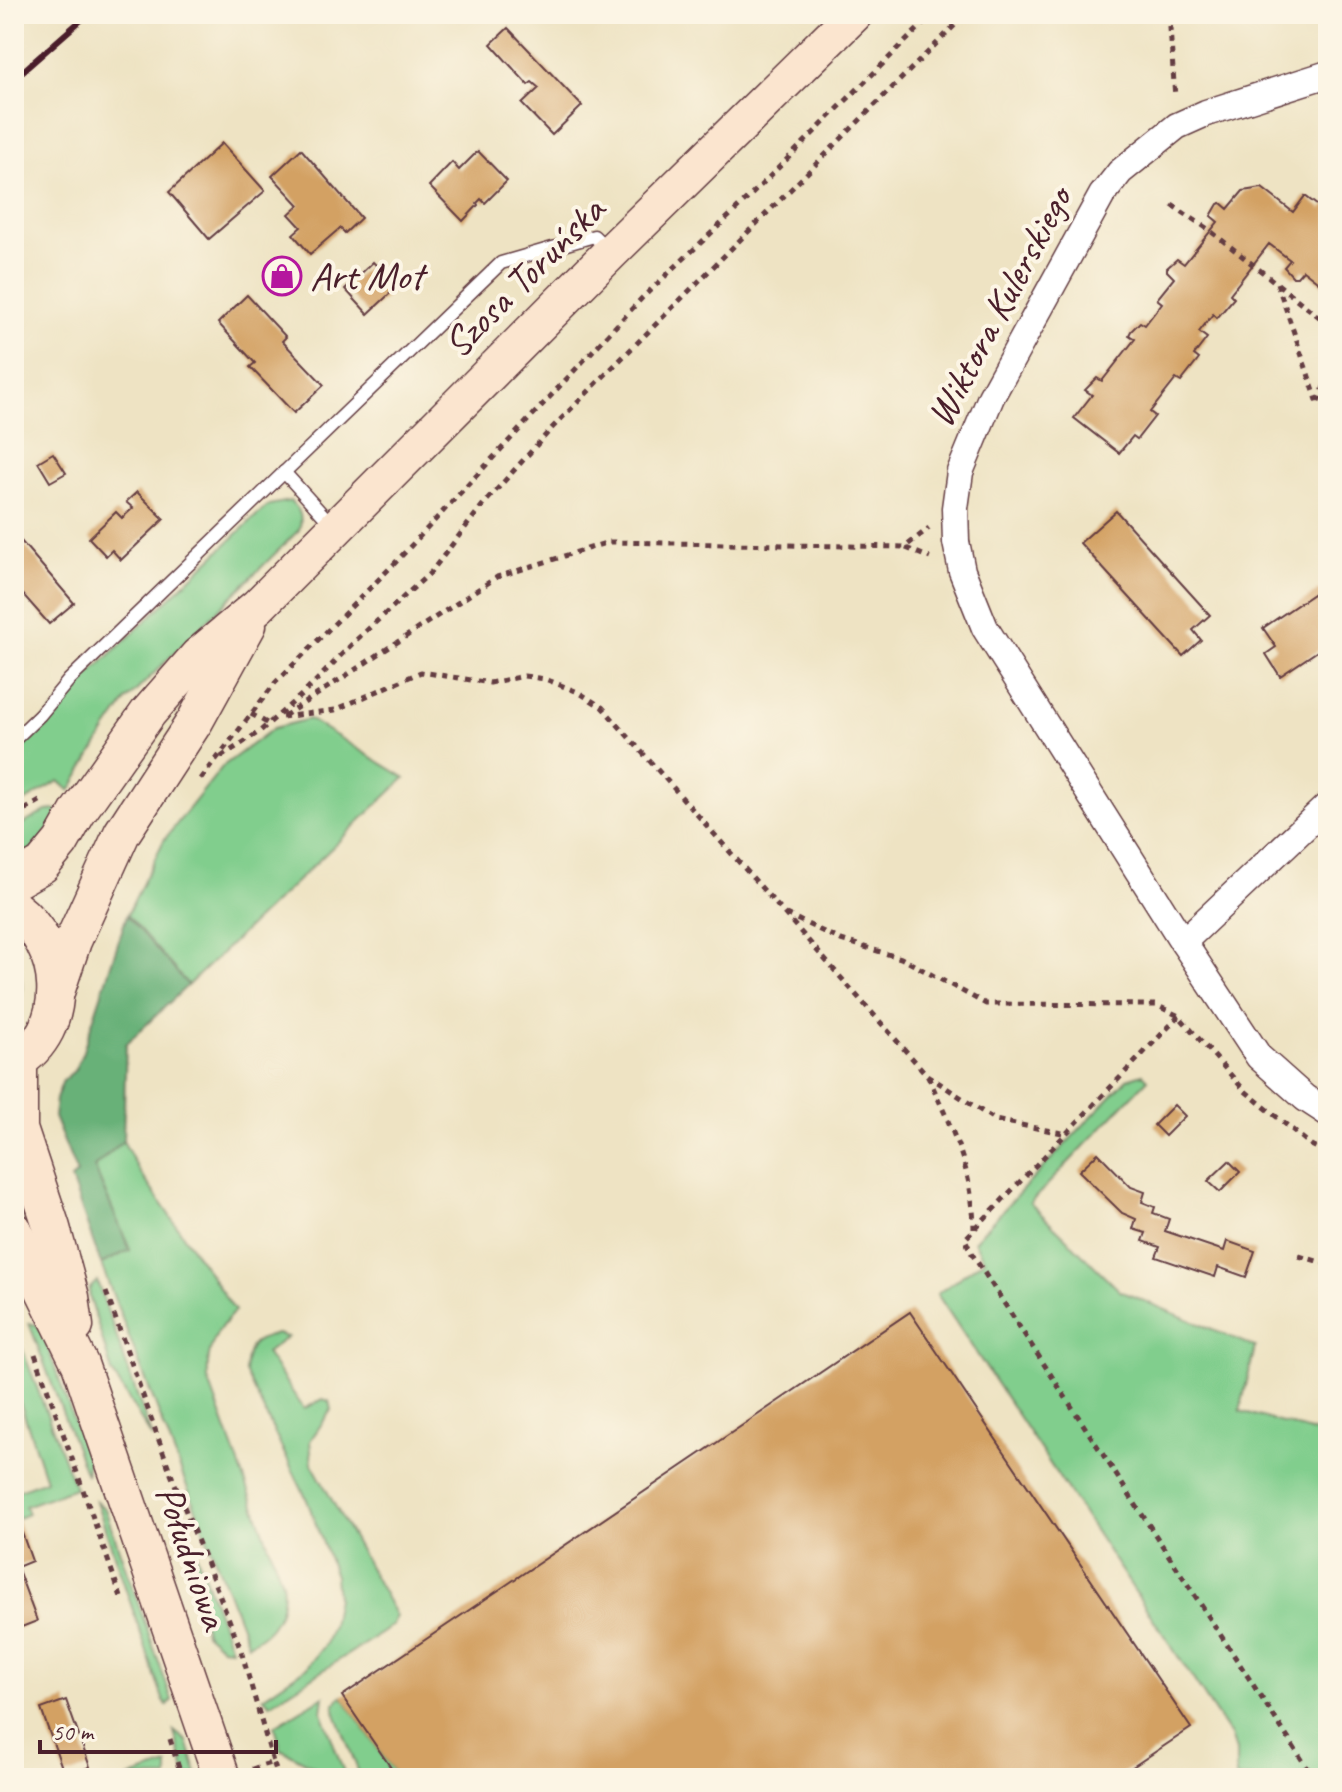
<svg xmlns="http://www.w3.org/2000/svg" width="1342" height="1792" font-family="Caveat,sans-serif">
<rect width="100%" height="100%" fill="#fcf5e5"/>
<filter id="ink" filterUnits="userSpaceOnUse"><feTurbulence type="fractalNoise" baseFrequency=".0125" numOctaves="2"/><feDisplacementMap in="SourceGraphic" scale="16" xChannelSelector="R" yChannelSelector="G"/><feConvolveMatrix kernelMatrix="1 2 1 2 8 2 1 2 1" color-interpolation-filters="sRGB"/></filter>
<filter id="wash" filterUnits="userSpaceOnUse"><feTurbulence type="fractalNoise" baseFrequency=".006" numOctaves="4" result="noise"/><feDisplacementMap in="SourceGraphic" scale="32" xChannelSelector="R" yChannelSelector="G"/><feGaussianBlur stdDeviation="1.8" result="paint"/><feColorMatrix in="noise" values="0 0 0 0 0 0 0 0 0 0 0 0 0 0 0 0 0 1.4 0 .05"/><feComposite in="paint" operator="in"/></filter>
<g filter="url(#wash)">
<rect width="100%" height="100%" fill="#eee3c3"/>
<g fill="#81ce8d" stroke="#66765c" stroke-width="2">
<path d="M290 501C300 509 303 517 299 530L127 700 107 729 70 791 59 781 14 808V750L75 688 258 514 269 505Z"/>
<path d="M309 719 405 778 188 985 127 915 164 840 223 766 274 728Z"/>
<path d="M56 810 62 811C48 832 36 849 14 861V829L46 811Z"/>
<path d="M14 955C23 976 26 997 14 1016Z"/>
<path d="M1143 1074 1148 1079 1030 1203 1120 1291 1255 1347 1240 1411 1328 1436V1778H1236V1751L1231 1736 937 1294 984 1260 974 1241 1127 1079Z"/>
<path d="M123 1141 139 1171 235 1311C215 1331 206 1350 208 1379L282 1582C286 1610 274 1633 248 1644L101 1264 130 1250 94 1167Z"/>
<path d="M97 1281 152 1438 112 1372 90 1298 89 1289Z"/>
<path d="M29 1323 37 1325 42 1332 88 1460 86 1475Z"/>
<path d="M14 1327 75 1488 25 1506 28 1514 14 1520V1492L46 1480 14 1384Z"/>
<path d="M277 1334 287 1337 266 1353 304 1409 323 1399 329 1401 331 1410 310 1441 312 1464 396 1616 393 1624 383 1632 270 1704 263 1697 307 1667 325 1644 332 1626 337 1598 335 1576 307 1500 245 1372C247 1345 251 1340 277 1334Z"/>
<path d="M96 1501 105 1509 172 1700 168 1706 164 1702Z"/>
<path d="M183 1534 190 1537 231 1648 221 1647 205 1633 192 1558Z"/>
<path d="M324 1696 322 1712 346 1778H335L281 1749 275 1726Z"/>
<path d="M342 1696 398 1778H361L336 1714 334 1704Z"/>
<path d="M174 1731 187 1741 197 1774 189 1776 185 1771Z"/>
<path d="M168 1765V1778H128Z"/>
</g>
<path fill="#68b178" stroke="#596852" stroke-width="2" d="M127 915 188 985 126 1044 123 1141 94 1167 130 1250 101 1264 71 1179 77 1174 54 1117 56 1099 63 1080 74 1071 82 1054Z"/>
<g id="blocks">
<g fill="#d3a164">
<path d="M508 28 582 106 552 135 522 104 539 88 532 82 528 85 491 44Z"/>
<path d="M222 143 265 191 209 239 169 192Z"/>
<path d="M301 149 361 218 345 233 340 228 310 254 293 234 301 227 289 214 299 205 272 176Z"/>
<path d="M478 151 507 181 485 203 481 199 477 203 478 205 463 221 429 186 452 162 459 170Z"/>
<path d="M1262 188 1293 212 1305 196 1322 209 1326 205 1328 207V283L1325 287 1303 270 1297 277H1293L1284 267 1290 260 1269 244 1230 294 1234 298 1217 318 1213 314 1199 332 1207 338 1194 355 1199 359 1181 382 1176 379 1150 412 1155 416 1137 439 1133 436 1119 453 1074 418 1092 395 1085 390 1097 378 1102 381 1135 339 1129 335 1131 331 1140 322 1145 325 1162 303 1157 299 1174 278 1167 271V268L1177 259 1184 264 1218 222 1211 216 1218 204 1221 203 1228 209 1243 191Z"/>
<path d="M373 262 397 287 368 314 345 289Z"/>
<path d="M247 295 286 337 282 341 324 385 294 413 250 367 255 363 218 323Z"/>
<path d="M53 453 66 473 50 482 38 462Z"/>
<path d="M137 492 164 519 121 560 112 550 106 556 89 538 116 512 122 518 133 508 126 502Z"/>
<path d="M1116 511 1210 615 1193 630 1201 640 1183 656 1080 543Z"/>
<path d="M14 533 74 603 49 624 21 592 17 595 14 591Z"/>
<path d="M1328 584V644L1280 676 1266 654 1276 647 1263 628Z"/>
<path d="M1174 1105 1185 1116 1165 1136 1154 1125Z"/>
<path d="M1098 1153 1131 1187 1145 1192 1142 1202 1155 1207 1153 1213 1169 1219 1165 1231 1224 1251 1227 1241 1255 1251 1246 1277 1218 1267 1215 1277 1156 1257 1160 1247 1143 1241 1146 1233 1133 1229 1136 1219 1122 1213 1079 1171Z"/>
<path d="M1229 1161 1240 1172 1220 1192 1208 1181Z"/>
<path d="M910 1312 1191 1728 1116 1778H398L342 1696Z"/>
<path d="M17 1519 32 1561 17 1567 37 1621 14 1630V1520Z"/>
<path d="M66 1700 90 1767 65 1776 41 1709Z"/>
</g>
</g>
</g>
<g filter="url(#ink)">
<use href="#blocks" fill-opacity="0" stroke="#633c42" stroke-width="2"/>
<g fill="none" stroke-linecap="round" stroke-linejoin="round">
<defs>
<g id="lane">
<path d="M284 472 333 526"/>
<path d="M14 740 40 715 69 680 501 263 594 236 608 250"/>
</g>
<g id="street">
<path d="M1328 74 1206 113 1177 126 1120 172 1102 195 991 397 960 472 955 508 956 542 962 571 985 628 1183 942 1259 1057 1305 1098 1328 1113"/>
<path d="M1183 942 1328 805"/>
</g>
<g id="secondary">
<path d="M14 881 42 865 61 842 78 812 148 713 198 656 258 606 611 252 854 14"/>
<path d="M14 908C65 946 73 1028 14 1064"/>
<path d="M56 992 73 941 122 833 195 721 248 625"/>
<path d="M19 1061V1129L52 1228 71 1297 75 1326"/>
<path d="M14 1230 80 1364 222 1778"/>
</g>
</defs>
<use href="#lane" stroke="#633c42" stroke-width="15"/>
<use href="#street" stroke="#633c42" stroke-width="29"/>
<use href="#secondary" stroke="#633c42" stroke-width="39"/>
<g stroke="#633c42" stroke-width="5" stroke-dasharray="6 6" stroke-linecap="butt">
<path d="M1169 14 1175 97"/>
<path d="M1172 205 1208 229 1328 324"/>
<path d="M1277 283 1318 403"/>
<path d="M1318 402 1328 377"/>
<path d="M906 548 930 558"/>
<path d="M251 714 267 723"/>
<path d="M284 716 497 577 609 542 905 547 929 528"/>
<path d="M282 717 335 710 421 672 490 683 524 676 545 679 578 692 602 707 927 1075 995 1120 1067 1134"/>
<path d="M221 757 259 732 307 690 355 641 431 572 482 506 552 428 966 14"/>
<path d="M201 779 275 683 394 564 642 298 740 206 933 14"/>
<path d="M14 816 45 798"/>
<path d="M786 914 841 940 901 958 986 1004 1156 1005 1179 1016 1245 1091 1311 1145 1328 1153"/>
<path d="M1179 1016 965 1239 972 1254 1314 1778"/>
<path d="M928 1076C952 1130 973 1169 974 1229"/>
<path d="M1299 1256 1328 1264"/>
<path d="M106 1292 171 1474 240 1647 273 1762"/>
<path d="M35 1354 121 1597"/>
<path d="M170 1739 182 1778"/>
<path d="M252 1769 273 1762 279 1778"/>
</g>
<use href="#lane" stroke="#fff" stroke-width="12"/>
<use href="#street" stroke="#fff" stroke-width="26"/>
<use href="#secondary" stroke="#fbe5cf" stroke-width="36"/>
<path stroke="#4a1f2b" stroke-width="2" d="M14 1776 15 1778"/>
<path stroke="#4a1f2b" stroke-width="6" d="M14 79 88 14"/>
</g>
</g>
<defs>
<symbol id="shop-ring" viewBox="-11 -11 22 22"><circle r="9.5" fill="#fcf5e5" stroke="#b5179e" stroke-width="1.5"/><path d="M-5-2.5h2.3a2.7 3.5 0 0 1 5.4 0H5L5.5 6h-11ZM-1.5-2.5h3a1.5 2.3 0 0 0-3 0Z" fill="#b5179e"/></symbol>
</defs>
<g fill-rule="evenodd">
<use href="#shop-ring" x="260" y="254" width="44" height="44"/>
</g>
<g text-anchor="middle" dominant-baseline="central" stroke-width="8" stroke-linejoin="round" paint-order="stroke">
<g font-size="40" fill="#4a1f2b" stroke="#fcf5e5" text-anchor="start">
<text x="310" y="276">Art Mot</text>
</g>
<g font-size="40" fill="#4a1f2b" stroke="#fcf5e5">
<text transform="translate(524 277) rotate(-45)">Szosa Toruńska</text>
<text transform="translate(999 307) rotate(-62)">Wiktora Kulerskiego</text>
<text transform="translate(192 1557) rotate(71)">Południowa</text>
</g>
</g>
<rect width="1342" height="1792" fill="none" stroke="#fcf5e5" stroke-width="48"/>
<path d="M40 1740v12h236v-12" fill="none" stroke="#4a1f2b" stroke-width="4"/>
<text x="52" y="1740" font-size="24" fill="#4a1f2b" stroke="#fcf5e5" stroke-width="6" paint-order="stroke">50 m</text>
</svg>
